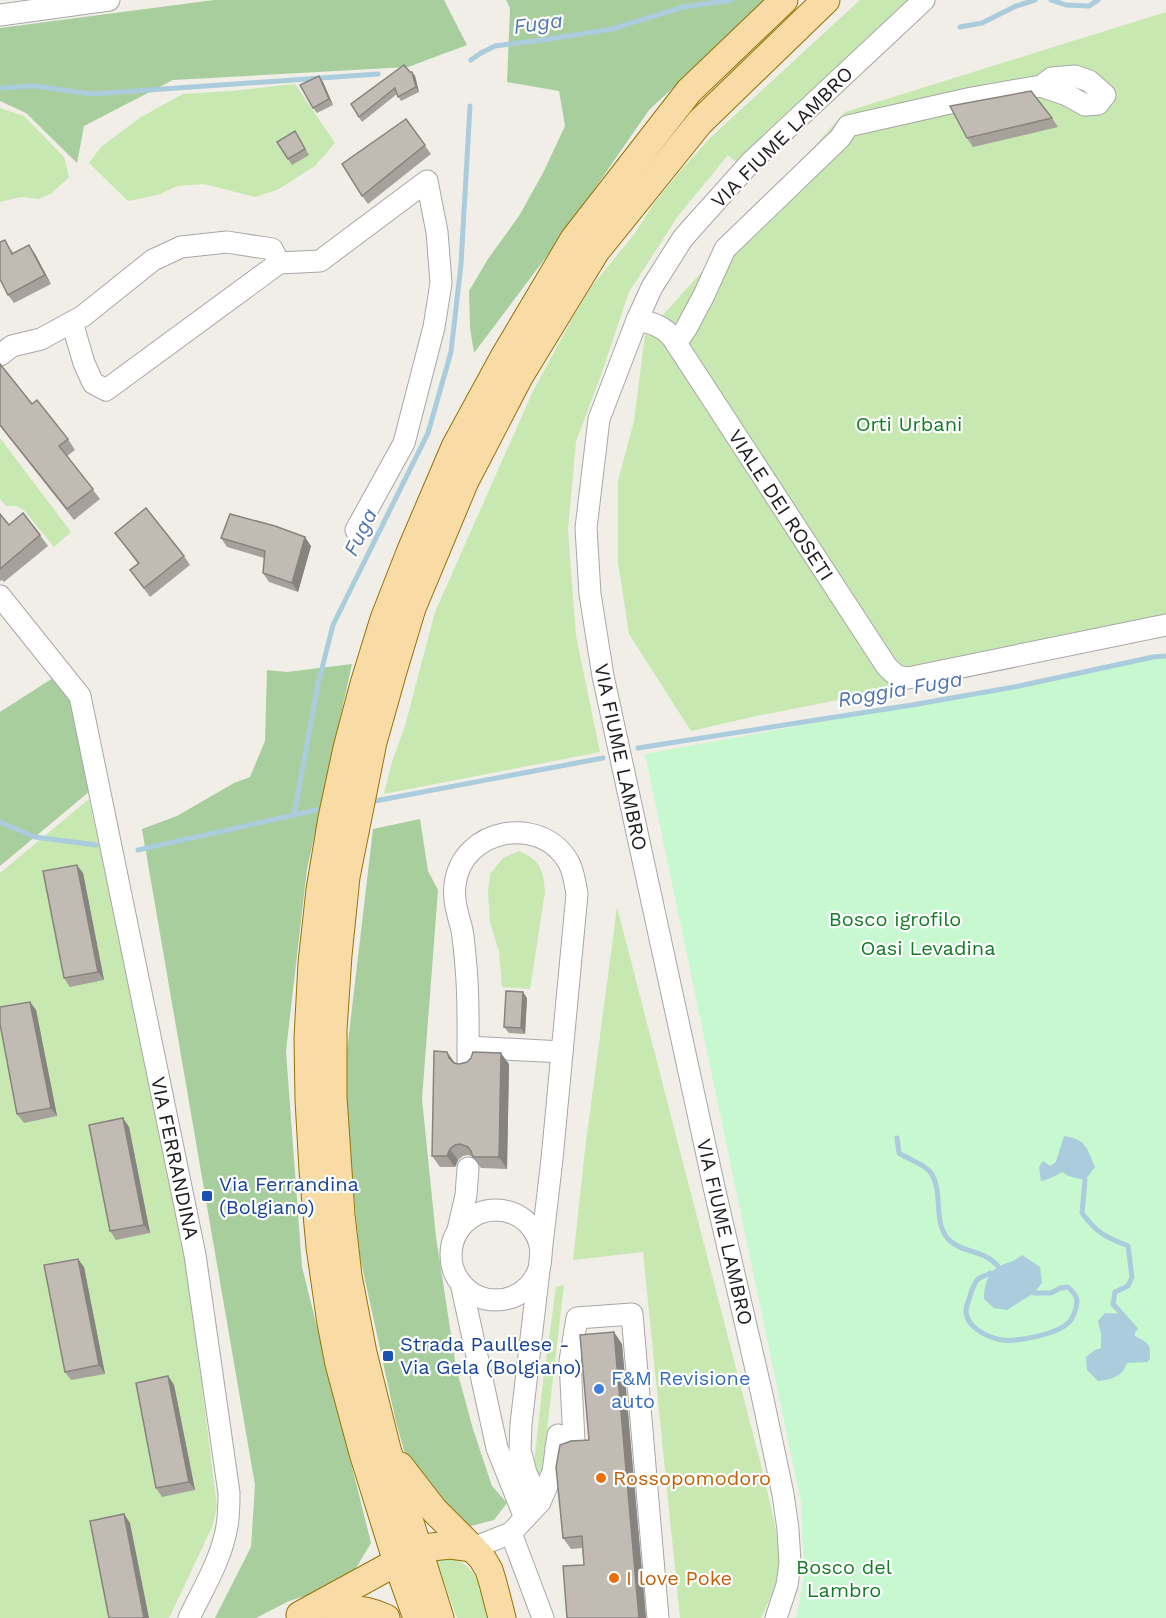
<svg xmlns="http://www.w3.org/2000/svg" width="1166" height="1618" font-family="'Work Sans',sans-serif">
<rect width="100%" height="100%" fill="#f0eee7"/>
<g fill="#c7e8b0">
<path d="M860 0H908L737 163 728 155 678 216 629 292 601 375 576 442 568 530 576 636 600 752 384 794 392 762 405 726 435 612 533 391 571 321 592 286 635 233 655 202 677 175 710 138Z"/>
<path d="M1166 12V635L752 717 691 731 629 634 618 562V481L634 421 645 335 845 112Z"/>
<path d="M295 84 335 143 315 166 277 190 255 197 204 184 177 186 158 195 128 201 89 163 101 147 141 117 183 94 230 91Z"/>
<path d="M0 108 24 116 64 157 69 177 52 193 39 199 21 197 0 202Z"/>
<path d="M0 438 71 532 54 547 24 510 17 506H6L0 499Z"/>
<path d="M89 799 109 891 187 1266 217 1507 212 1527 169 1618H0V873Z"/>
<path d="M519 851C541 861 543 869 545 892L530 989 502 987 499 952 490 922 488 893 490 874 503 858Z"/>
<path d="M617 907 761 1465C767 1493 782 1542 779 1570 776 1586 768 1603 761 1618H680L643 1252 573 1260 585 1150Z"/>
<path d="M564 1285 541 1481 534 1464 542 1390 556 1287Z"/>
<path d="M447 1558C478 1561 483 1594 490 1618H457L436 1559Z"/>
</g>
<g fill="#a8ce9e">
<path d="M214 0H444L467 45 408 67 173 80 84 126 77 163 26 113 0 101V28Z"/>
<path d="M506 0H768L649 110 562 236 474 353 470 328 469 291 488 259 519 216 543 173 565 126 559 91 507 82 510 8Z"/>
<path d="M352 664 307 869 286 1051 302 1267 371 1543 356 1568 318 1592 289 1601 256 1618H215L251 1547 255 1485 142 829 177 816 234 783 250 777 265 741 267 670 287 672Z"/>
<path d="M53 678 73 701 90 791 0 866V712Z"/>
<path d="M420 819 428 871 438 890 422 1099 436 1237 456 1367 473 1429 492 1486 507 1503 494 1520 467 1527 407 1461 396 1422 360 1257 343 1085 373 829Z"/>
</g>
<path fill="#c7f8cf" d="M1166 654V1618H796L804 1579 801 1502 645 754 1044 681Z"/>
<g fill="#aaccdc">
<path d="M1064 1136C1086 1139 1087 1148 1095 1167L1085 1180 1068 1176 1063 1172C1055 1175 1049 1180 1041 1181L1039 1167 1043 1161 1050 1166 1056 1162Z"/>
<path d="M1022 1255 1040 1267 1042 1283 1034 1293 1007 1310 994 1308 984 1299C984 1287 987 1271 1000 1266 1009 1262 1014 1262 1022 1255Z"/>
<path d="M1105 1313 1123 1314 1135 1329V1336C1148 1343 1151 1343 1150 1359L1147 1362 1127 1363C1123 1376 1111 1380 1098 1381L1087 1370 1086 1357 1095 1350 1101 1348V1334L1098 1321Z"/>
</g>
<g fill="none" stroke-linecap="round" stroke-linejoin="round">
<g stroke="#aaccdc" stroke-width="5">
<path d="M1051 0 1066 5 1089 6 1098 0"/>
<path d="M960 27 982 23 1016 6 1035 0"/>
<path d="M471 60 481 53 495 46 550 39 612 29 683 7 731 0"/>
<path d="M0 88 35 86 92 94 378 74"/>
<path d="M638 748 912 705 1019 686 1153 657 1166 656"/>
<path d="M375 801 603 758"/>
<path d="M294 815 316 810"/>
<path d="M0 822 35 837 96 845"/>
<path d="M138 850 294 815 318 684 333 625 428 433 451 352 461 264 470 106"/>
<path d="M897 1138 899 1153C907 1159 925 1164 931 1173 944 1193 932 1222 949 1240 962 1253 983 1249 998 1266"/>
<path d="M1085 1180 1082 1213C1098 1234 1104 1236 1128 1246L1132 1277 1128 1286 1115 1292 1113 1304 1135 1329"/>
<path d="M990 1273C987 1275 981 1277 978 1279 972 1285 970 1298 967 1305 961 1325 986 1337 1002 1340 1018 1342 1057 1334 1068 1323 1072 1320 1073 1316 1075 1311 1079 1300 1077 1295 1068 1287L1060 1288 1051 1293H1034"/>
</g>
<defs>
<g id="minor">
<path d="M0 15 109 0"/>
<path d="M279 263 320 261 427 181 437 232 441 283 434 327 404 443 356 530"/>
<path d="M637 320C651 322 663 326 672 337L887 667 897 676 908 678 1166 625"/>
<path d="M676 343 686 329 704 295 725 249 840 138 848 126 972 98 1041 86 1067 95 1085 105 1098 104 1105 95 1089 81 1075 76 1052 78 1041 86"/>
<path d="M0 355 12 346 41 339 83 316 153 260 181 247 227 242 272 249 279 263 106 390 93 383 84 363 72 322"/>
<path d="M0 596 80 696 195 1255 229 1493C229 1504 229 1515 227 1526 222 1558 203 1589 189 1618"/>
<path d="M468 1047 562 1052"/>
<path d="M468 1063C468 1031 469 999 466 967 465 955 464 942 462 930 458 915 453 900 455 885 461 828 542 813 569 863 574 873 575 883 577 894L552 1159 521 1424 520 1450 526 1473 540 1502"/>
<circle cx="496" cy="1255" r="45"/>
<path d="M458 1230 466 1195 468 1168"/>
<path d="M461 1283 497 1448 525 1518"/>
<path d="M556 1447 574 1441 570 1361 577 1318 632 1314 658 1618"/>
<path d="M511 1533 540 1502 553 1472 558 1435"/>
<path d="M473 1548 511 1533 543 1618"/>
<path d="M776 1618 787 1585 790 1563 788 1529 783 1494 762 1395 714 1187 603 676 590 594 586 528 599 419 637 320 652 287 683 238 751 162 924 0"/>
</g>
<g id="major">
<path d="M400 1466 434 1510 482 1558 489 1570 493 1583 502 1618"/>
<path d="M316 1612C340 1607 363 1607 386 1618"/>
<path d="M300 1615 397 1562 419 1552 432 1547 450 1545 473 1548"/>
<path d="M417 1618 397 1562 363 1453 339 1364 331 1323 320 1247 313 1170 309 1100 308 1038 312 963 320 890 332 818 347 748 364 684 384 619 411 550 455 447 504 357 574 239 689 91 784 0"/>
<path d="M440 1618 387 1449 363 1353 348 1276 341 1215 333 1097V1030L338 955 346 877 373 742 393 671 412 608 465 481 519 377 596 251 700 122 826 0"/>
</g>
</defs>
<use href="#minor" stroke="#a7a7a7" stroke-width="23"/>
<use href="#major" stroke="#967306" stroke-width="29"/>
<use href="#minor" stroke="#fff" stroke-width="21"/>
<use href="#major" stroke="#f8dba5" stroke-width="27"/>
</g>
<g fill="#a6a19b">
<path d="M410 72H412L415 76 419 92 401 101 397 94 362 122 351 104Z"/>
<path d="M323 82 333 105 317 113 313 108Z"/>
<path d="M1052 118 1058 127 973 147 967 138Z"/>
<path d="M406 119 431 154 368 204 362 196Z"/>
<path d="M299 137 309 155 292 165 288 159Z"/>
<path d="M11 249 13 253 35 254 51 284 14 303 8 295Z"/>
<path d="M0 364 32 404 68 439 75 450 67 456 100 499 74 520 0 426Z"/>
<path d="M0 514 9 525 40 535 48 546 4 582 2 580 0 581Z"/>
<path d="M115 533 184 556 190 565 150 597 130 570 138 564Z"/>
<path d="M221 538 311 546 298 592 269 582 263 573 264 558 227 547Z"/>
<path d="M83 873 104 980 70 987 64 978Z"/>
<path d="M527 998 525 1034 509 1033 504 1027Z"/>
<path d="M30 1002 36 1010 57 1116 24 1123 17 1114Z"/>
<path d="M455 1063 459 1064H509L507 1169 481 1168 473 1157 468 1155 463 1156 458 1160 455 1167H440L432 1156Z"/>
<path d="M129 1127 150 1233 116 1240 110 1231Z"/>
<path d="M84 1267 105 1374 71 1380 65 1372Z"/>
<path d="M622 1344 646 1618H567L584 1565 582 1548 571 1549 563 1538 589 1440Z"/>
<path d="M168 1376 174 1385 195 1490 162 1497 156 1488Z"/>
</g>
<g fill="#87837e">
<path d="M412 72 415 76 419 92 416 87Z"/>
<path d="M319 76 323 82 333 105 329 99Z"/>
<path d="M29 245 35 254 51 284 45 275Z"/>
<path d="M305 537 311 546 298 592 292 583Z"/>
<path d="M77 865 83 873 104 980 98 972Z"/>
<path d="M523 992 527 998 525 1034 521 1028Z"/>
<path d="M30 1002 36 1010 57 1116 51 1108Z"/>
<path d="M447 1052 455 1063 457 1070 449 1058Z"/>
<path d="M501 1053 509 1064 507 1169 499 1157Z"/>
<path d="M123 1118 129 1127 150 1233 144 1225Z"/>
<path d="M450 1149 458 1160 455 1167 447 1156Z"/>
<path d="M78 1259 84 1267 105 1374 99 1365Z"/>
<path d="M614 1332 622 1344 646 1618H639Z"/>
<path d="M168 1376 174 1385 195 1490 189 1482Z"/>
<path d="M124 1514 130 1523 149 1618H144Z"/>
</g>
<g fill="#c1bbb4" stroke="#87837e" stroke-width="1.5">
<path d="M404 65 410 72H412L416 87 398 97 395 88 359 117 351 104Z"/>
<path d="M319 76 329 99 313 108 300 85Z"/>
<path d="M1031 91 1052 118 967 138 950 106Z"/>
<path d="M406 119 425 145 362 196 342 164Z"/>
<path d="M295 131 305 149 288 159 277 142Z"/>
<path d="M5 240 12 254 29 245 45 275 8 295 0 279V242Z"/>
<path d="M0 364 32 404 37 400 68 439 59 446 93 489 67 509 0 425Z"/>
<path d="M146 508 184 556 144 588 130 570 139 563 115 533Z"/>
<path d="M23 513 40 535 0 569V514L9 525Z"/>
<path d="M230 514 275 526 305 537 292 583 263 573 265 551 221 538Z"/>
<path d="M77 865 98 972 64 978 43 871Z"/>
<path d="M506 991 523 992 521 1028 504 1027Z"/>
<path d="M30 1002 51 1108 17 1114 0 1024V1007Z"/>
<path d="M434 1051 447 1052 449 1058 454 1063 459 1064 467 1062 471 1058 473 1052 501 1053 499 1157H473L471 1151 468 1147 460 1144 455 1145 450 1149 447 1156H432Z"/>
<path d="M123 1118 144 1225 110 1231 89 1125Z"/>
<path d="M78 1259 99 1365 65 1372 44 1265Z"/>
<path d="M614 1332 639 1618H567L563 1566 584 1565 582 1536 563 1538 556 1467 560 1445 571 1441 589 1440 580 1335Z"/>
<path d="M168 1376 189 1482 156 1488 136 1383Z"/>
<path d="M124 1514 144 1618H109L90 1521Z"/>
</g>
<g fill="#1a4fb4" stroke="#fff" stroke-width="2">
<rect x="201" y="1190" width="12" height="12" rx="3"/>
<rect x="382" y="1350" width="12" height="12" rx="3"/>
</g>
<circle fill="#3f7fe0" stroke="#fff" stroke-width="2" cx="599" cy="1389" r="6"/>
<g fill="#e8710a" stroke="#fff" stroke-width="2">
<circle cx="601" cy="1478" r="6"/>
<circle cx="614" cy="1578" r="6"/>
</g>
<g text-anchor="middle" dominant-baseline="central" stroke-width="4.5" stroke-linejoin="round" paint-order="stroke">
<g font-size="20" fill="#202020" stroke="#fff">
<text transform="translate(782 137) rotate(-45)">VIA FIUME LAMBRO</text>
<text transform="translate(781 505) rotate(57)">VIALE DEI ROSETI</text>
<text transform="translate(621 757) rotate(78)">VIA FIUME LAMBRO</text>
<text transform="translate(175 1158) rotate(78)">VIA FERRANDINA</text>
<text transform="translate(725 1232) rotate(77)">VIA FIUME LAMBRO</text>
</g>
<g font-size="20" fill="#117c23" stroke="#fff">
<text x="909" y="424">Orti Urbani</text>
<text x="895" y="919">Bosco igrofilo</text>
<text x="928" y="948">Oasi Levadina</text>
<text x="844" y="1567">Bosco del<tspan x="844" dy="23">Lambro</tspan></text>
</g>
<g font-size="20" fill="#164399" stroke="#fff" text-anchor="start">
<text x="219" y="1184">Via Ferrandina<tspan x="219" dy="23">(Bolgiano)</tspan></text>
<text x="400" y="1344">Strada Paullese -<tspan x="400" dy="23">Via Gela (Bolgiano)</tspan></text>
</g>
<g font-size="20" fill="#366cbe" stroke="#fff" text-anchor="start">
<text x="611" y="1378">F&amp;M Revisione<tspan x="611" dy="23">auto</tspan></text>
</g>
<g font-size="20" fill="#c56008" stroke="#fff" text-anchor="start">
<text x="613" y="1478">Rossopomodoro</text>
<text x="626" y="1578">I love Poke</text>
</g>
<g font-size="21" font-style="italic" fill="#5076ad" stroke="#fff">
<text transform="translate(538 23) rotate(-8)">Fuga</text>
<text transform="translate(360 532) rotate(-64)">Fuga</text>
<text transform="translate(900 689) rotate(-10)">Roggia Fuga</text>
</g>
</g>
</svg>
